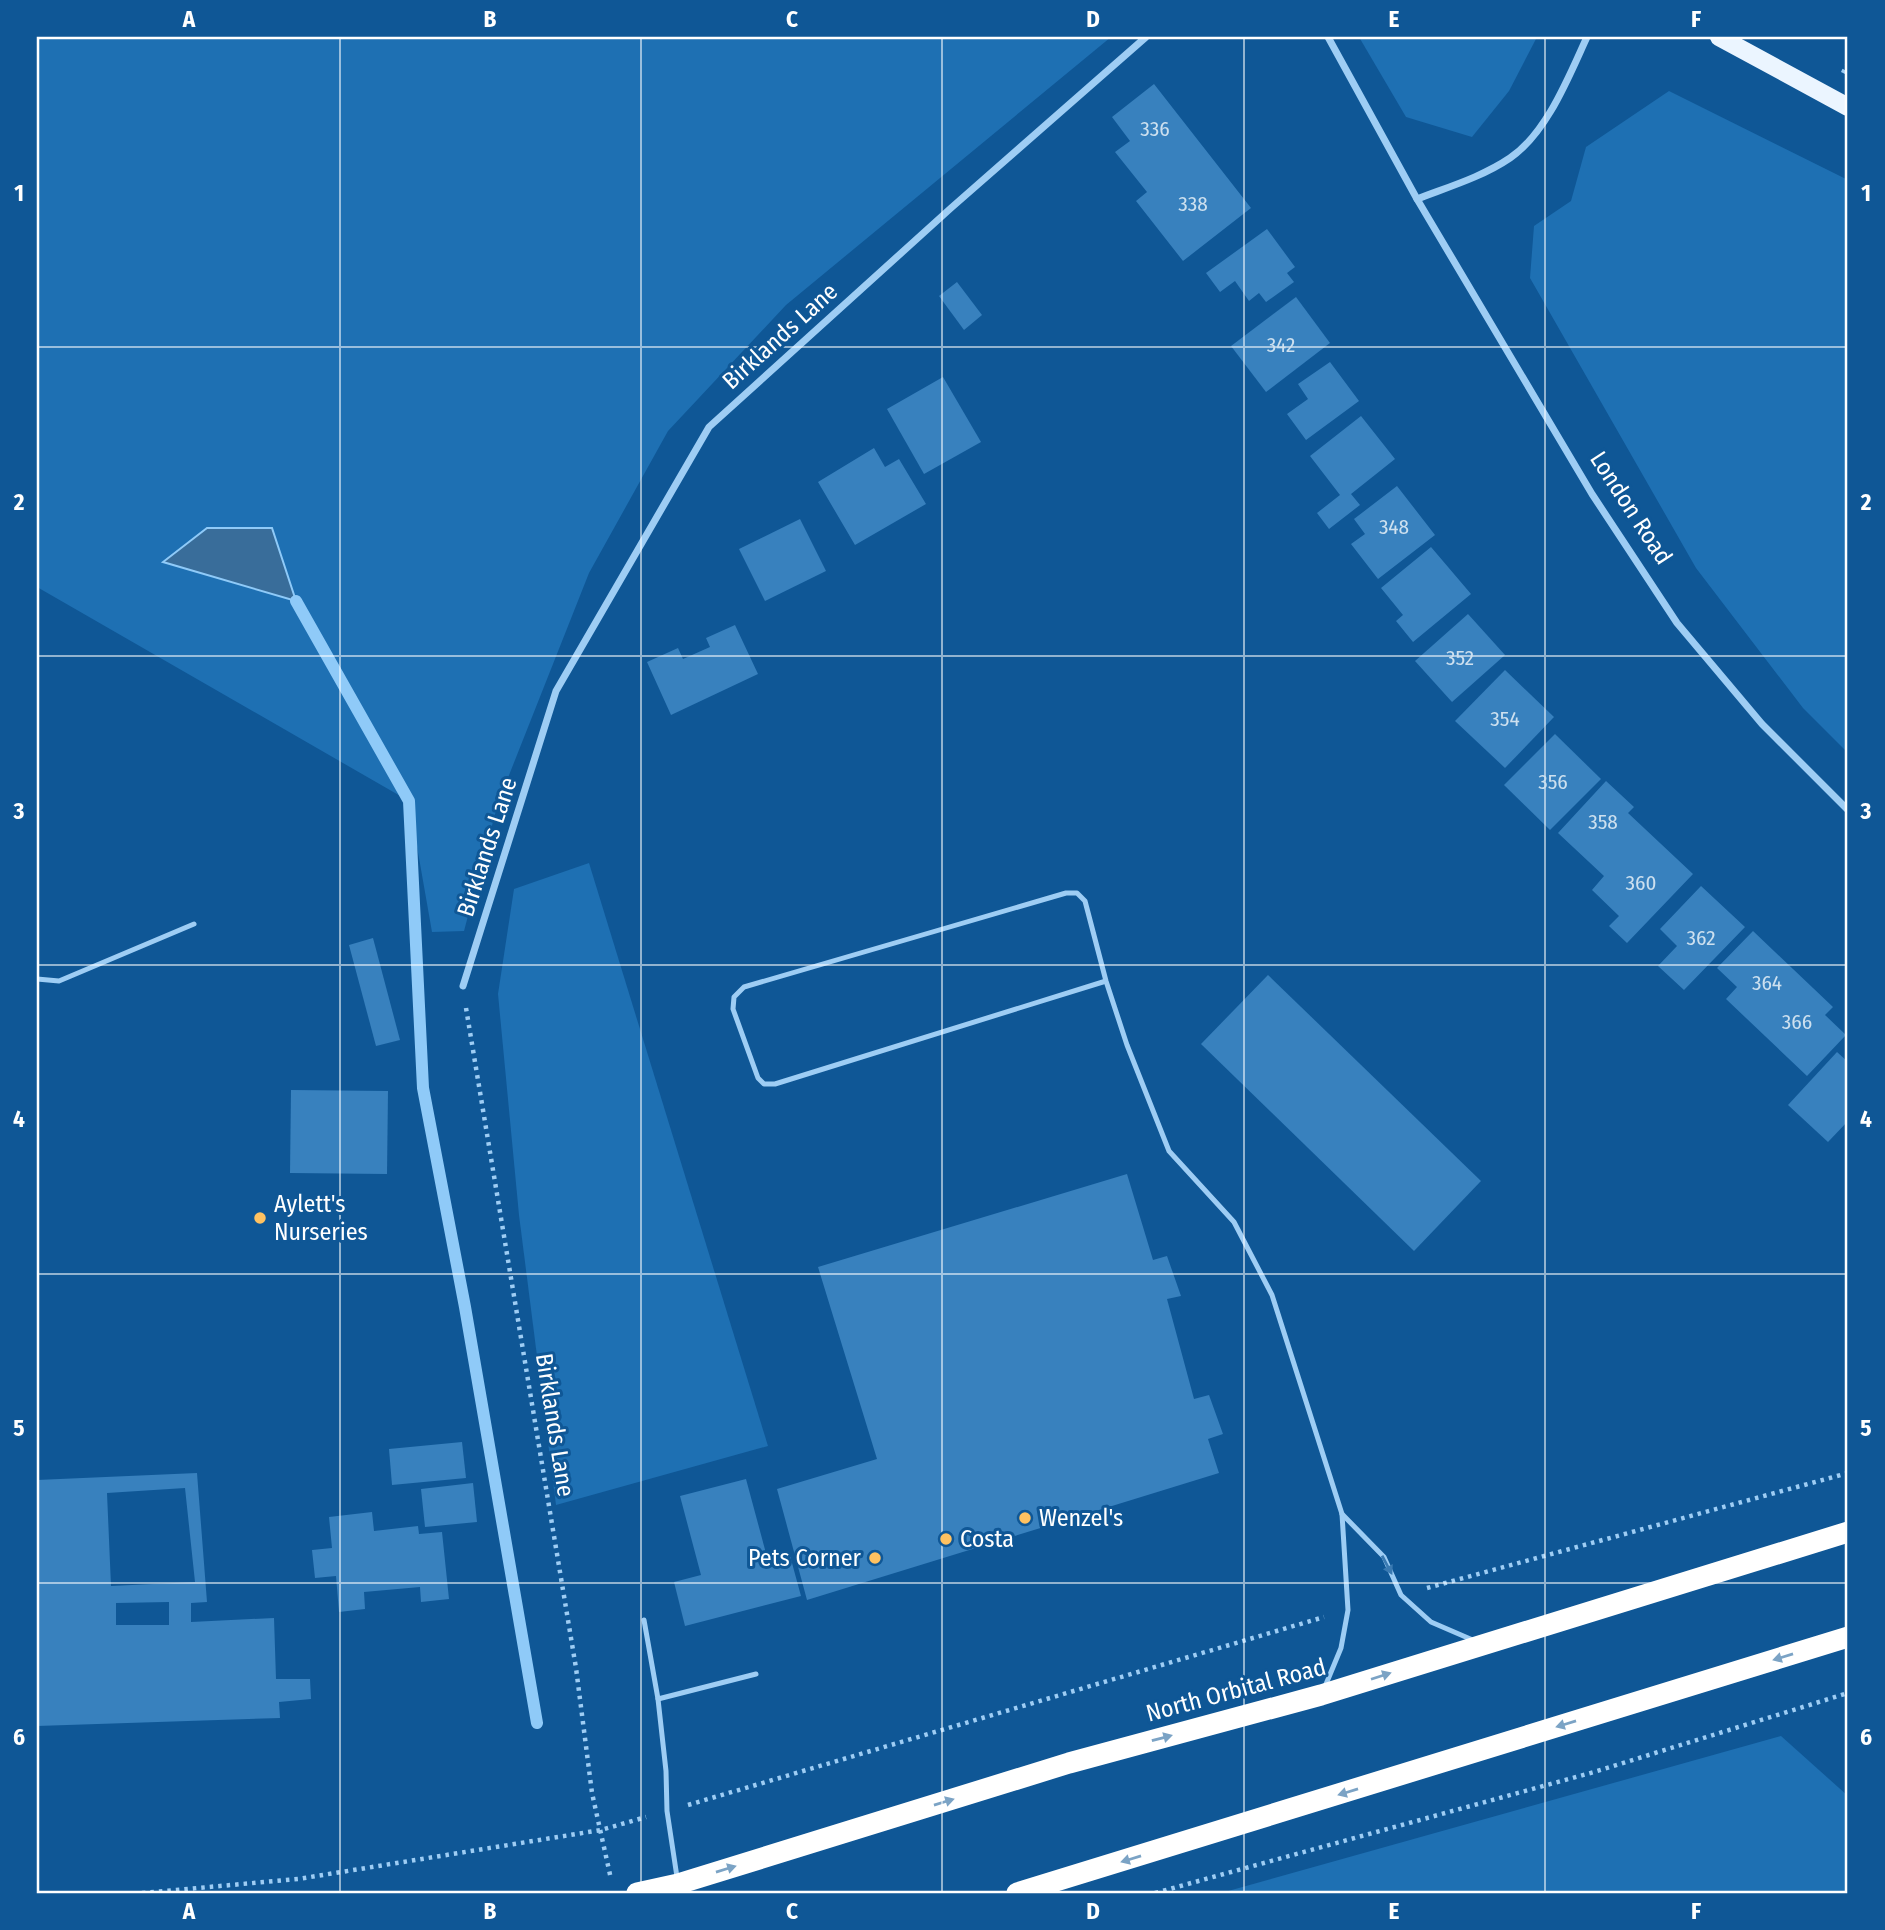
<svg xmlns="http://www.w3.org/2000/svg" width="1885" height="1930" font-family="'Fira Sans Condensed',sans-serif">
<rect width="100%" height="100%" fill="#0f5796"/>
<g fill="#1e70b3">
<path d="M37 37H1111L786 305 668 431 589 573 498 803 464 931 432 932 409 801 37 587Z"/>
<path d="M1359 37H1537L1509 91 1472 137 1406 117Z"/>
<path d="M1669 91 1848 180V753L1803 708 1696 568 1530 278 1534 226 1571 201 1586 147Z"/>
<path d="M589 863 768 1446 556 1505 519 1215 498 994 514 889Z"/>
<path d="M1781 1736 1848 1796V1893H1221Z"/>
</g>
<path fill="#396d9a" stroke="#8fcaf8" stroke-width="2" d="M207 528H272L296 601 163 562Z"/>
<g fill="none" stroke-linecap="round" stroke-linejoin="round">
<path stroke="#8fcaf8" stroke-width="12" d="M296 601 409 801 423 1088 465 1307 537 1723"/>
</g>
<g fill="#3881be" fill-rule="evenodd">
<path d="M1154 84 1251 208 1183 261 1136 201 1147 192 1115 152 1130 141 1112 117Z"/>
<path d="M1267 229 1295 267 1287 273 1294 282 1266 302 1259 293 1249 301 1235 281 1220 292 1206 273Z"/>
<path d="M957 282 982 315 964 330 939 296Z"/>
<path d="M1296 297 1330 343 1266 392 1231 346Z"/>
<path d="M1330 362 1359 401 1306 440 1287 414 1308 399 1298 384Z"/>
<path d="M943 377 981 442 924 474 887 409Z"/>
<path d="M1361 416 1395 459 1351 494 1360 505 1329 529 1317 513 1340 495 1310 456Z"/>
<path d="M874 448 885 467 899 459 926 504 855 545 818 482Z"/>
<path d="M1397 486 1435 535 1378 579 1351 544 1365 534 1354 519Z"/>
<path d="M800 519 826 571 765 601 739 549Z"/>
<path d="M1431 547 1471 594 1413 642 1396 621 1403 615 1381 588Z"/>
<path d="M1468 614 1505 655 1452 702 1415 661Z"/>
<path d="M735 625 758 674 671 715 647 662 678 648 683 659 710 647 706 638Z"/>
<path d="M1505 670 1554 717 1505 768 1455 721Z"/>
<path d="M1555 734 1601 779 1550 830 1504 785Z"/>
<path d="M1606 781 1634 807 1628 813 1693 874 1627 943 1609 926 1619 916 1592 890 1604 876 1558 833Z"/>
<path d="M1701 886 1745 927 1684 990 1658 966 1677 946 1660 929Z"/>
<path d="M1753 931 1833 1007 1825 1015 1846 1035 1807 1076 1726 999 1737 987 1717 968Z"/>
<path d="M373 938 400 1040 376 1046 349 945Z"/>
<path d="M1268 975 1481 1181 1414 1251 1201 1044Z"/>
<path d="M1837 1052 1848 1062V1121L1828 1142 1788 1105Z"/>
<path d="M291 1090 388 1091 387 1174 290 1173Z"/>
<path d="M1127 1174 1153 1260 1167 1256 1181 1296 1167 1299 1194 1399 1209 1395 1223 1434 1208 1439 1219 1473 807 1600 777 1489 877 1459 818 1267Z"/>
<path d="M462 1442 466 1478 392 1485 389 1449Z"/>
<path d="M197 1473 207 1602 191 1603V1622L274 1618 276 1679H310L311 1699 279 1702 280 1718 37 1726V1480ZM185 1488 195 1582 111 1586 107 1493ZM169 1602V1625H116V1603Z"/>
<path d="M746 1479 767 1557 789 1552 801 1596 685 1626 674 1582 701 1575 680 1496Z"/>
<path d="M473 1483 477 1522 425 1527 421 1489Z"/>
<path d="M372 1512 374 1531 418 1526 419 1534 442 1532 449 1599 421 1602 420 1587 364 1592 365 1609 339 1612 336 1576 315 1578 312 1550 332 1548 329 1517Z"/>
</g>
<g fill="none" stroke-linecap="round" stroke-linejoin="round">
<g stroke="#9ecdf4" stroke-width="4.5" stroke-dasharray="3.5 5" stroke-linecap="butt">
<path d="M1843 73 1848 63"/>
<path d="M466 1008 576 1668 592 1793 611 1879"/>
<path d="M1427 1588 1848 1473"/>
<path d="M688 1805 1324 1617"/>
<path d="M142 1893 298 1879 601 1830 646 1817"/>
<path d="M1155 1893 1594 1772 1848 1693"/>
</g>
<g stroke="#9ecdf4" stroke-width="5">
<path d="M37 979 59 981 194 924"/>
<path d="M1106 981 775 1084H764L758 1078 733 1009 734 997 744 987 1066 893H1077L1085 901 1106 981 1127 1045 1169 1151 1234 1222 1272 1295 1342 1514 1348 1610 1341 1648 1324 1689"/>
<path d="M1342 1514 1384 1557 1401 1595 1431 1622 1475 1641"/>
<path d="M644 1620 658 1699 666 1771 667 1811 677 1877"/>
<path d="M658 1699 756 1674"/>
</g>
<g stroke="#9ecdf4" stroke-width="7">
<path d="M1328 37 1417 199 1592 494 1677 623 1762 724 1848 810"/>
<path d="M1417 199C1448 187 1482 177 1510 158 1547 133 1569 76 1587 37"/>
<path d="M463 986 556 691 709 427 951 208 1146 37"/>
</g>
<path stroke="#ebf5ff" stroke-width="18" d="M1719 37 1848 107"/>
<g stroke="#fff" stroke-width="21">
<path d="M637 1893 678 1884 1069 1763 1321 1695 1848 1532"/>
<path d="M1017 1893 1848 1637"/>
</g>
</g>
<defs><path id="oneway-solid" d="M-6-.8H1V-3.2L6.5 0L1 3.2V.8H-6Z" transform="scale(1.75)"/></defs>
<use fill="#3a7ab2" href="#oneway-solid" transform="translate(1387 1565) rotate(62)"/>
<g fill="#7ba3c5">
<use href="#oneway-solid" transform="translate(1783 1657) rotate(163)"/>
<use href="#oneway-solid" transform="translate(1381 1676) rotate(-18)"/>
<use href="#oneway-solid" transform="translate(1566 1724) rotate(163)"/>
<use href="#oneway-solid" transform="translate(1162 1738) rotate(-15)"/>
<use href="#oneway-solid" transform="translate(1348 1792) rotate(163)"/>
<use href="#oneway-solid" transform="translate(944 1802) rotate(-17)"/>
<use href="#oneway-solid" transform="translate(1131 1859) rotate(163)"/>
<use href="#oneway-solid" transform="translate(726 1869) rotate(-17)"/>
</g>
<path fill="none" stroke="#fff" stroke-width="2" stroke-opacity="0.55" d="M340 37V1893M641 37V1893M942 37V1893M1244 37V1893M1545 37V1893M37 347H1848M37 656H1848M37 965H1848M37 1274H1848M37 1583H1848"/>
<g fill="#ffc261" stroke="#0f5796" stroke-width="2.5">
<circle cx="260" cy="1218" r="7"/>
<circle cx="1025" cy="1518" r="7"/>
<circle cx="946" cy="1539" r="7"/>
<circle cx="875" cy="1558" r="7"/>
</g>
<g text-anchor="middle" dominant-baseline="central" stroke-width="6" stroke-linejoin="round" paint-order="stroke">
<g font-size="21" fill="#cde0ef">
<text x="1155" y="129">336</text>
<text x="1193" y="204">338</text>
<text x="1281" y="345">342</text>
<text x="1394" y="527">348</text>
<text x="1460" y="658">352</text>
<text x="1505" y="719">354</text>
<text x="1553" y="782">356</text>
<text x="1603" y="822">358</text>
<text x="1641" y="883">360</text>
<text x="1701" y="938">362</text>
<text x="1767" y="983">364</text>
<text x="1797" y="1022">366</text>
</g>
<g font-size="24" fill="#fff" stroke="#0f5796">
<text transform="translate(780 336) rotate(-42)">Birklands Lane</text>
<text transform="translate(1631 508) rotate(57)">London Road</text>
<text transform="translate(487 847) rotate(-72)">Birklands Lane</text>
<text transform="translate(555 1425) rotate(81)">Birklands Lane</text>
<text transform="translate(1236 1690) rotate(-15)">North Orbital Road</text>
</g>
<g font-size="24" fill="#fff" stroke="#0f5796" text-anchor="start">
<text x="274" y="1204">Aylett's<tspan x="274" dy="28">Nurseries</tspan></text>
<text x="1039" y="1518">Wenzel's</text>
<text x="960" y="1539">Costa</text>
<text x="861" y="1558" text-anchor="end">Pets Corner</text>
</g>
</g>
<rect width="1885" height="1930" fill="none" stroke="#0f5796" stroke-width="77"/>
<rect x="38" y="38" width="1808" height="1854" fill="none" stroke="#fff" stroke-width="2.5"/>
<g font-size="23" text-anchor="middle" font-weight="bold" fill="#fff">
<text x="189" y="27">A</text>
<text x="490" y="27">B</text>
<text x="792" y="27">C</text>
<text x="1093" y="27">D</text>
<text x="1394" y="27">E</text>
<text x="1696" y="27">F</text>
<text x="19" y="201">1</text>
<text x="1866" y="201">1</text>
<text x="19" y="510">2</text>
<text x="1866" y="510">2</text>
<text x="19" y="819">3</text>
<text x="1866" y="819">3</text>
<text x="19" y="1127">4</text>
<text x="1866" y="1127">4</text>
<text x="19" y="1436">5</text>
<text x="1866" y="1436">5</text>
<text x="19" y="1745">6</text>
<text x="1866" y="1745">6</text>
<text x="189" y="1919">A</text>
<text x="490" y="1919">B</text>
<text x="792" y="1919">C</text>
<text x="1093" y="1919">D</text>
<text x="1394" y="1919">E</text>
<text x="1696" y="1919">F</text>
</g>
</svg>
